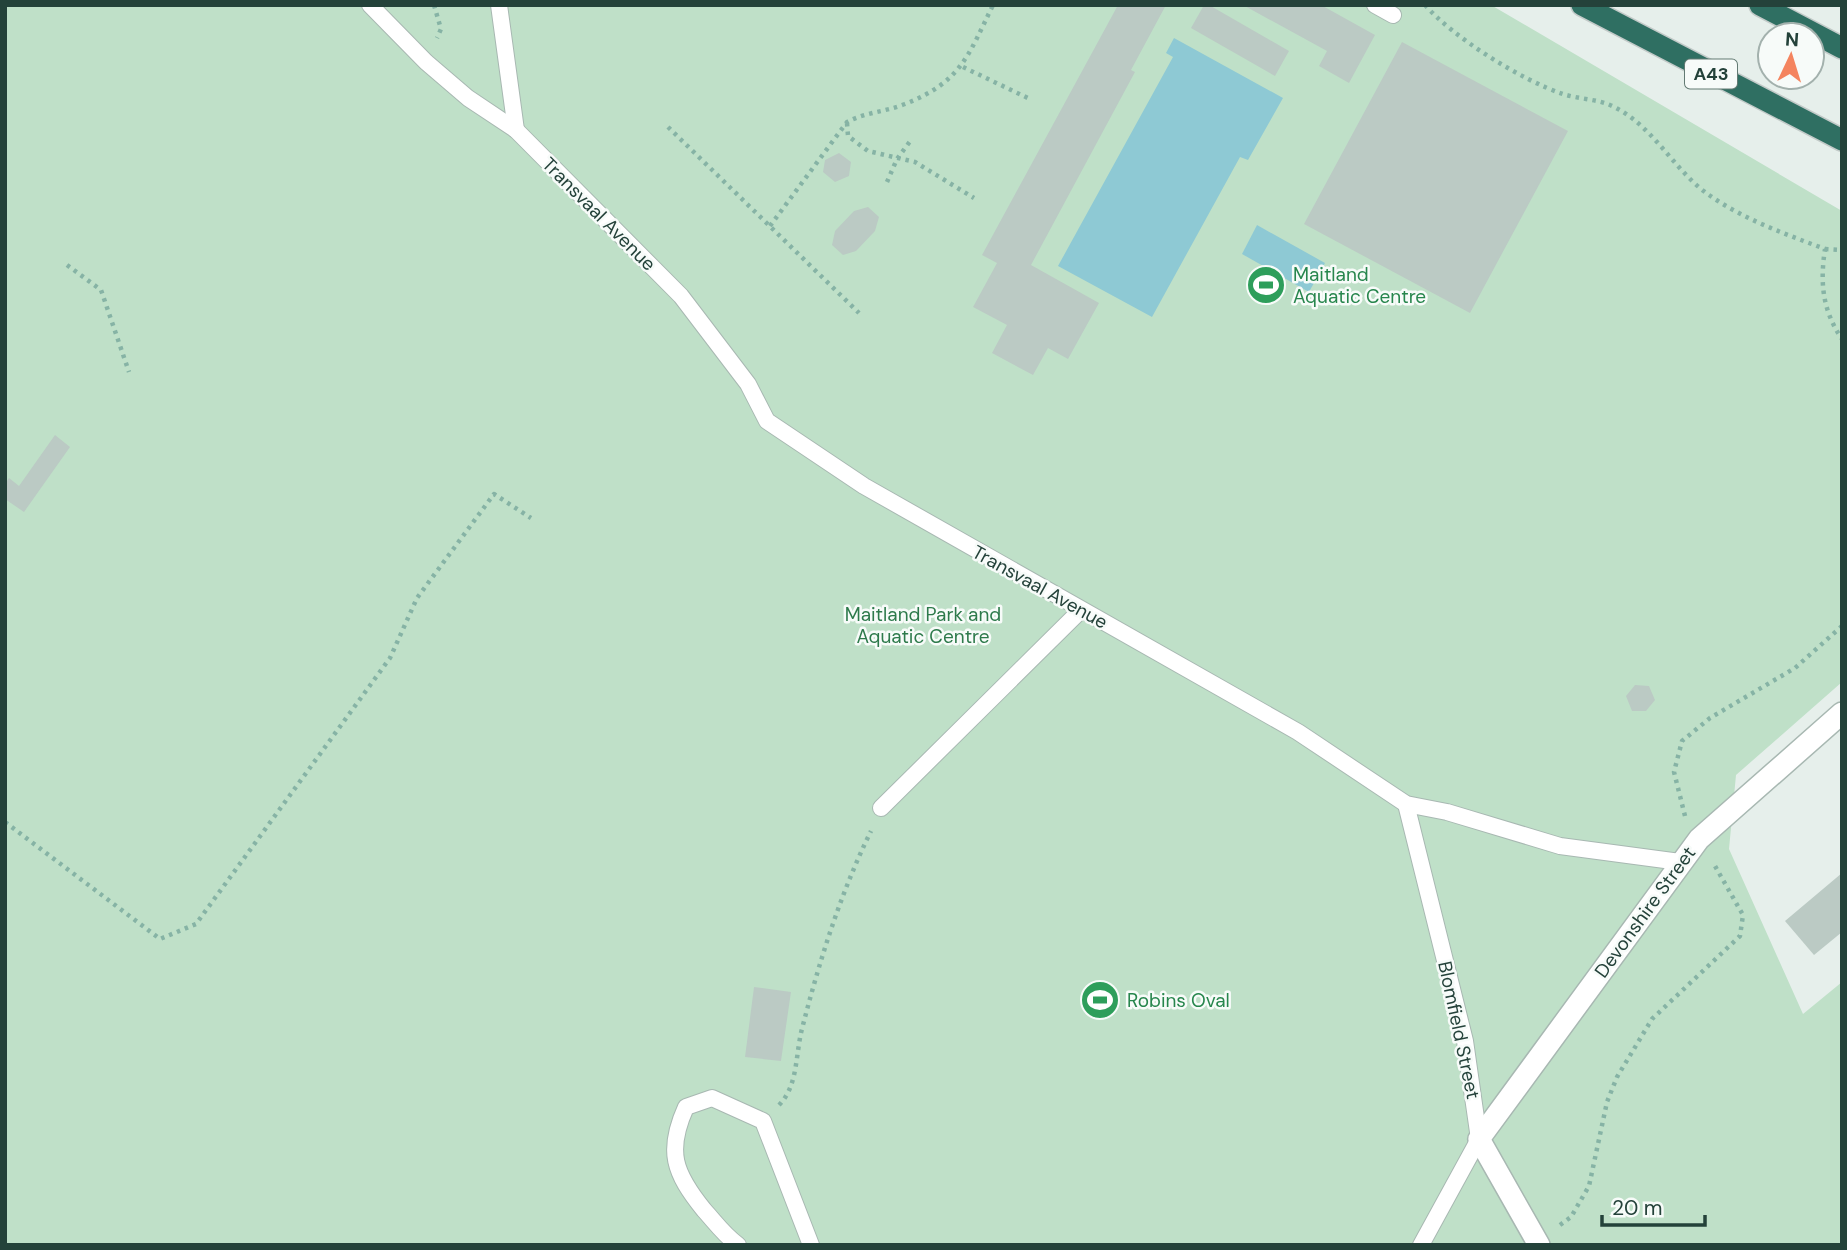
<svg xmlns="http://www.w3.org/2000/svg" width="1847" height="1250" font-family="'DM Sans',sans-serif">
<rect width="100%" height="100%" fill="#e6efeb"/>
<path fill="#bfe0c8" d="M5 5H1491L1842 211V682L1736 775 1729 849 1803 1014 1842 982V1245H5Z"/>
<g fill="#8ec9d4">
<path d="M1174 38 1283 98 1248 160 1240 157 1152 317 1058 266 1173 57 1166 53Z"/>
<path d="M1257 225 1325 263 1309 292 1242 254Z"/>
</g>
<g fill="#bbcac4">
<path d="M1118 5H1166L1131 70 1135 72 1031 265 1099 303 1068 359 1048 348 1033 375 992 353 1007 325 973 307 997 263 982 255Z"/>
<path d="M1204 5H1209L1289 51 1275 76 1191 28Z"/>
<path d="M1243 5H1321L1375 35 1349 83 1319 66 1327 51Z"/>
<path d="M1402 42 1568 131 1470 313 1304 224Z"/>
<path d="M839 153 851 162 849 176 835 182 823 172 825 160Z"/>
<path d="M868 207 879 217 875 231 856 251 843 255 832 245 835 231 854 211Z"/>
<path d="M55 435 70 447 24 512 5 499V484L9 478 19 486Z"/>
<path d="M1635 685 1649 686 1655 700 1646 711H1632L1626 696Z"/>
<path d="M1842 873V932L1814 955 1785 921Z"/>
<path d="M754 987 791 992 781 1061 745 1057Z"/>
</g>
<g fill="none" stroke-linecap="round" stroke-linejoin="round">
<defs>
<g id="lane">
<path d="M370 5 426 62 468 98 516 130 681 296 748 384 767 421 864 486 1298 732 1406 804 1447 812 1560 846 1680 862"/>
<path d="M499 5 516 130"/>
<path d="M1375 5 1393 15"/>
<path d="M1406 804 1465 1041 1479 1139 1421 1245"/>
<path d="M881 808 1081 610"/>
<path d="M738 1245C724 1235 715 1222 704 1210 674 1173 666 1151 686 1107L712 1098 763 1121 811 1245"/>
</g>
<path id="street" d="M1539 1245 1479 1139 1699 839 1842 713"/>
<g id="highway">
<path d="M1582 5 1842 140"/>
<path d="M1760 5 1842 48"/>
</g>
</defs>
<use href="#lane" stroke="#a8b8b2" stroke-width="18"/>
<use href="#street" stroke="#a8b8b2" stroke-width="24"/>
<use href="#highway" stroke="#c2cac8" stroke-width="24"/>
<g stroke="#86b3a5" stroke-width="4.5" stroke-dasharray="3.5 5" stroke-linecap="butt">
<path d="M434 5 441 29 437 38"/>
<path d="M1425 5C1454 38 1521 80 1563 94 1578 99 1596 99 1610 105 1653 124 1673 170 1709 195 1743 219 1785 234 1825 249 1820 282 1822 310 1842 339"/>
<path d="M963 67 1032 100"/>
<path d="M847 123 848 136 868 151 915 162 974 198"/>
<path d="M668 127 859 313"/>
<path d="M887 182 897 159 911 140"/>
<path d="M770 226 847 122C866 112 885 112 905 104 961 82 968 56 993 5"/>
<path d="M1825 249 1842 250"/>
<path d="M67 265 101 290 129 372"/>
<path d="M1685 816 1674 772 1682 741 1710 718 1795 668 1842 626"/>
<path d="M5 822 160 939 196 924 390 658 417 598 494 494 531 518"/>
<path d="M779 1105C799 1085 795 1052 803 1025 820 959 841 892 871 831"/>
<path d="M1560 1225 1571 1217 1589 1186 1607 1102 1617 1077 1652 1019 1740 936 1743 915 1715 866"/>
</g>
<use href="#lane" stroke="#fff" stroke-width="16"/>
<use href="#street" stroke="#fff" stroke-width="21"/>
<use href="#highway" stroke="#2f6f62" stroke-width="21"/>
</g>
<defs>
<symbol id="stadium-disc" viewBox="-11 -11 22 22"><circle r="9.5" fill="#2e9e5b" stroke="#f7fbf9"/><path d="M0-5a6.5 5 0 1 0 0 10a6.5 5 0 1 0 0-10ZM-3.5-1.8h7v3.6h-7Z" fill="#fff"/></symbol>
</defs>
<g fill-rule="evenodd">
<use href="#stadium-disc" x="1244" y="263" width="44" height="44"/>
<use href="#stadium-disc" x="1078" y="978" width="44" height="44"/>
</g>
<g text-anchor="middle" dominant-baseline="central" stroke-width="5" stroke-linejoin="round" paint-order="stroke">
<rect fill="#f7fbf9" stroke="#637a73" stroke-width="2" x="1685" y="59.5" width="52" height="29" rx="5"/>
<g font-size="18" font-weight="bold" fill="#24423a">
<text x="1711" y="74">A43</text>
</g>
<g font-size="19" fill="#24423a" stroke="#f7fbf9">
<text transform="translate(599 214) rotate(45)">Transvaal Avenue</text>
<text transform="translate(1040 587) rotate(29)">Transvaal Avenue</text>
<text transform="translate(1645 912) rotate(-54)">Devonshire Street</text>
<text transform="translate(1459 1030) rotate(78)">Blomfield Street</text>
</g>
<g font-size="19" fill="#27864d" stroke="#f7fbf9" text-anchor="start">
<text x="1293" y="274">Maitland<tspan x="1293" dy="22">Aquatic Centre</tspan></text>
<text x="1127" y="1000">Robins Oval</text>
</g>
<g font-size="19" fill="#2d7a4b" stroke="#f7fbf9">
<text x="923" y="614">Maitland Park and<tspan x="923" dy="22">Aquatic Centre</tspan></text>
</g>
</g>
<rect width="1847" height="1250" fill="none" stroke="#24423a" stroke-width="14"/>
<g transform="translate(1791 56) rotate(4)"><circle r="33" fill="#f7fbf9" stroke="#a3b1ad" stroke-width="2"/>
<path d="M0-5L12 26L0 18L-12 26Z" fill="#f4845f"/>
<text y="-10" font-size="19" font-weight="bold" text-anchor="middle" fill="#24423a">N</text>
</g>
<path d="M1602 1215v10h103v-10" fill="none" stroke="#24423a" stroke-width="3.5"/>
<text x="1612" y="1215" font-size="21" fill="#24423a" stroke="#f7fbf9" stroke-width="5" paint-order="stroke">20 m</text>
</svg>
